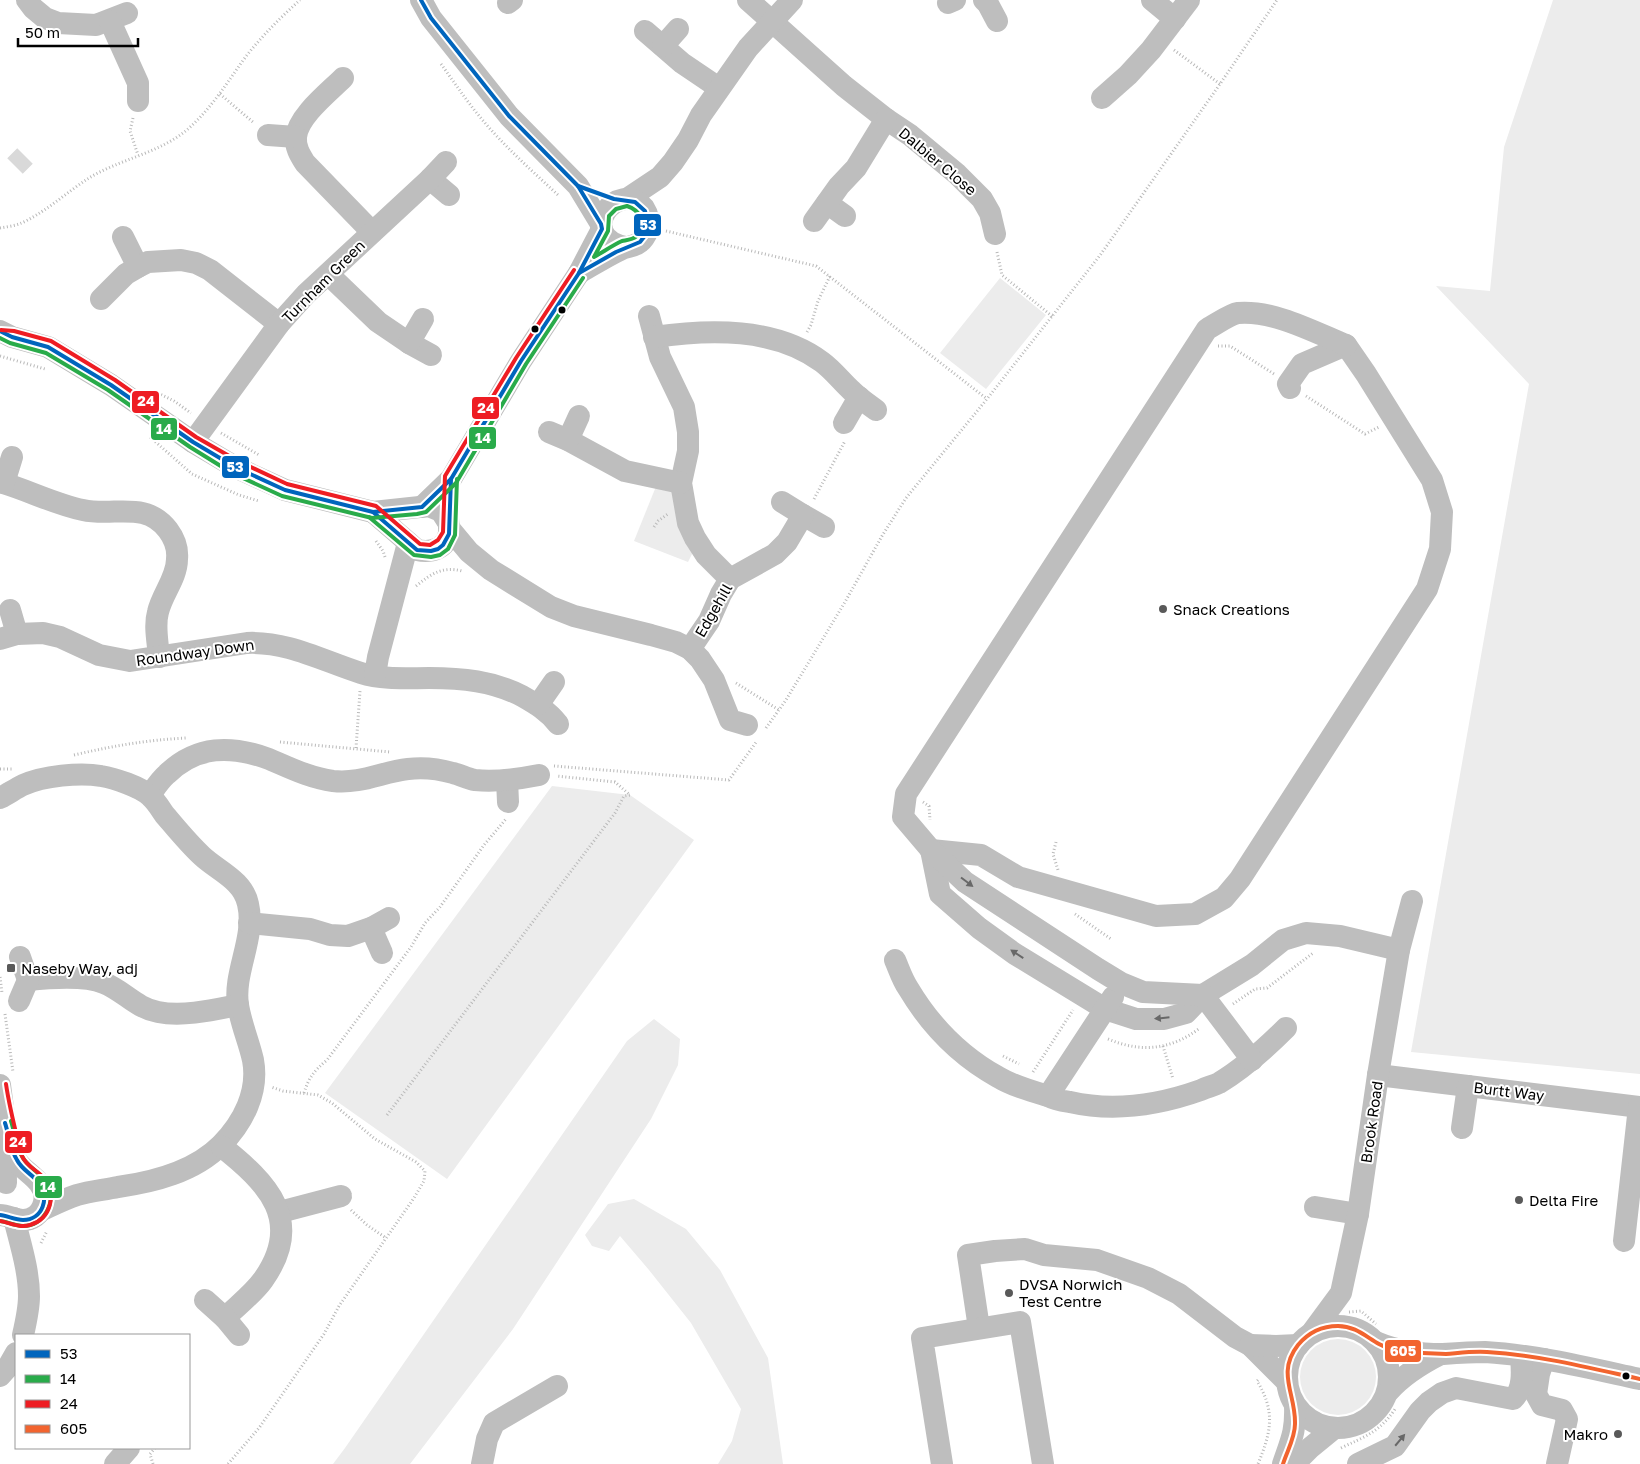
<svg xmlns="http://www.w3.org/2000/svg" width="1640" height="1464" font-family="'Golos Text',sans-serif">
<rect width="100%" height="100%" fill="#fff"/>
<g fill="#ececec">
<path d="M1553 0H1640V1074L1411 1052 1529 384 1436 286 1490 291 1504 147Z"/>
<path d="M1000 278 1046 315 986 389 940 353Z"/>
<path d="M657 484 673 491 693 552 688 562 634 541Z"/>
<path d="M552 786 630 795 694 840 447 1179 325 1093Z"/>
<path d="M654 1019 680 1039 678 1065 651 1119 513 1329 410 1464H333L345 1448 627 1041Z"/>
<path d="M634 1199 686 1229 720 1270 768 1358 783 1464H718L732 1441 741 1409 691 1323 649 1270 620 1236 609 1251 592 1246 585 1235 608 1204Z"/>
<circle cx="1338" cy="1377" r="38"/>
</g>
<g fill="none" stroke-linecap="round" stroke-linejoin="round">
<path stroke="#d9d9d9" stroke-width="22" stroke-dasharray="22 11" stroke-linecap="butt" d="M15 166 25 156"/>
<g stroke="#b9b9b9" stroke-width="3" stroke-dasharray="1 2.5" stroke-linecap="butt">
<path d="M1174 50 1220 84"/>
<path d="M441 64C454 82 466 100 480 117 503 145 531 170 558 195"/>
<path d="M220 94 254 123"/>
<path d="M133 118 130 131 138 155"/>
<path d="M0 228C6 227 13 226 19 224 42 215 67 192 89 178 120 159 160 153 188 129 212 108 228 81 247 55 263 35 281 17 300 0"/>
<path d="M666 231 816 266 987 399"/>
<path d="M997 252 1002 275 1053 317"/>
<path d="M807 332 811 325 818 301 830 276"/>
<path d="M1218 346H1230L1274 374"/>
<path d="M0 356 45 369"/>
<path d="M158 393 174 401 191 413"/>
<path d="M1306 396 1365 434 1379 427"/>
<path d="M221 433 259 455"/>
<path d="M150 437 192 474 239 495 259 501"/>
<path d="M814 499 845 441"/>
<path d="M654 527 658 521 668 514"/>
<path d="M376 541 383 551 385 557"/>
<path d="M416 586C431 574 442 566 462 571"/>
<path d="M736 683 779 710"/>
<path d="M766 728 786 700 845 602 882 536 906 498 987 399 1101 254 1220 84 1277 0"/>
<path d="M280 742 390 752"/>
<path d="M356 748 360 691"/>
<path d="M74 755C112 746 147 740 186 738"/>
<path d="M554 766 729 780 757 741"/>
<path d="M0 769H12"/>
<path d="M923 802 929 806 930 820"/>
<path d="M1056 842 1053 854 1058 870"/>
<path d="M1075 914 1111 939"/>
<path d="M0 977 2 993"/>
<path d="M1233 1004 1255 989 1267 988 1313 953"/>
<path d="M5 1014 13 1072"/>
<path d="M1108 1039C1141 1053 1171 1050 1200 1028"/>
<path d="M1163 1046 1173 1079"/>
<path d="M1003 1056 1019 1064"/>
<path d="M1033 1072 1073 1010"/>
<path d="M304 1093C309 1077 314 1071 327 1060L411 947 425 923 440 907 484 845 506 819"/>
<path d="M387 1115 615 813 624 796 630 795 615 782 556 776"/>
<path d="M351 1210 367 1225 386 1238"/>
<path d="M41 1243 47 1231"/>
<path d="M1349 1312 1361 1311 1376 1324"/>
<path d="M1258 1380 1257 1381C1276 1412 1271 1432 1258 1464"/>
<path d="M1341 1448C1364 1437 1380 1432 1395 1409"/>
<path d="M153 1464 150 1454 155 1448"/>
<path d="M228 1464 259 1428 324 1334 339 1306 414 1198 424 1181 425 1171 416 1162 375 1139 332 1103 318 1095 283 1091 271 1087"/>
</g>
<g stroke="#bebebe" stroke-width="22">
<path d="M27 0 33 8 45 18 58 23 96 25 127 13"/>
<path d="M421 0 431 18 509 116 578 186 601 224"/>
<path d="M748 0 844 86 886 119 910 135 957 174 982 199 990 213 995 234"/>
<path d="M984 0 988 4 997 21"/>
<path d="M1152 0 1175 19"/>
<path d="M508 3 512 0"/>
<path d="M948 3 955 0"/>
<path d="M110 21 138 83V101"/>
<path d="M645 31 682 63 719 88"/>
<path d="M663 46 678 29"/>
<path d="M343 78C329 92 298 116 296 137 295 147 300 155 305 163L372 232"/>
<path d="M1102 98 1128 75 1151 50 1189 0"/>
<path d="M268 135 296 137"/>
<path d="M430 179 449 195"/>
<path d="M627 199 660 177 673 162 688 140 701 115 748 48 792 0"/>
<path d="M827 203 845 216"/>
<path d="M814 221 839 186 856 168 886 119"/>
<path d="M123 237 138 267"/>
<path d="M579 273C593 265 607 256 622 249 628 246 634 247 640 242 644 239 646 235 648 230 650 223 648 214 644 208 619 177 573 235 625 247"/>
<path d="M328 274 378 322 409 343 431 355"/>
<path d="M101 299 126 274 138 267 148 262 181 260 196 263 210 270 279 324"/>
<path d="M649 316 660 357 684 407 688 432V451L681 483 688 523 695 538 706 555 730 579"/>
<path d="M0 331 12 337 48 347 111 385 193 442 235 467 285 490 373 512 429 506 441 511 448 522"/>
<path d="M654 337C709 329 775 327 822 362 833 370 842 382 852 391 859 398 868 404 876 410"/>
<path d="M409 343 423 319"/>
<path d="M844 423 859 397"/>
<path d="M549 432 568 440 625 471 681 483"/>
<path d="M568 440 579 416"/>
<path d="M193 442 279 324 306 294 430 179 446 162"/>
<path d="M0 482C28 490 54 504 83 510 114 517 145 500 168 530 174 538 178 549 177 559 177 578 162 594 158 612 154 626 158 643 159 657"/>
<path d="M4 483 12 457"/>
<path d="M422 507 451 479 521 361 579 273 602 229"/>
<path d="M373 512 417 550C431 553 446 549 449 533 450 528 448 522 448 517"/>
<path d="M803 515 824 527"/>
<path d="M449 528 469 552 491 570 551 607 574 616 651 635 676 642 690 649 700 659 714 680 730 720 747 725"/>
<path d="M10 610 17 634"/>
<path d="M0 639 17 634 43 633 60 637 99 655 130 661 247 643C287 641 323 661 361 673 383 680 407 678 429 678 462 678 493 681 522 696 536 704 548 711 558 724"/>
<path d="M690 649 709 621 721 594 730 579 775 554 787 542 803 515 782 502"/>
<path d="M375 675 378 657 408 543"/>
<path d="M538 705 554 682"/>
<path d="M507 780 508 802"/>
<path d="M150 795C155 788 160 780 167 774 197 745 231 745 269 759 290 768 310 778 333 781 361 784 382 772 408 769 423 767 439 769 453 773 461 775 468 779 475 780 496 782 519 779 539 775"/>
<path d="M0 798C8 794 15 789 23 785 43 776 80 772 101 776 114 778 141 787 150 796 156 801 160 808 164 814 176 828 188 843 202 856 218 871 243 880 248 904 256 938 233 972 238 1005 241 1024 249 1042 253 1060 259 1092 243 1123 221 1145 194 1172 154 1182 118 1187 104 1190 90 1191 77 1195 65 1199 53 1205 42 1210"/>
<path d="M931 850 981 855 1018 877 1156 916 1195 914 1224 898 1240 879 1427 589 1440 549 1442 512 1432 480 1366 374 1346 345 1302 364 1288 384 1290 388"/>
<path d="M931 850 940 894 979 928 1015 954 1105 1009 1136 1019H1164L1186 1013 1203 995 1252 965 1283 940 1306 933 1340 936 1399 950"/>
<path d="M249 923 310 929 330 935 348 936 371 928 389 918"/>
<path d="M371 928 382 953"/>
<path d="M20 957 28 980C48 978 85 975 104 983 124 991 136 1008 158 1012 183 1017 213 1010 238 1005"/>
<path d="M895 960C899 969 902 979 908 988 930 1025 960 1056 998 1077 1013 1086 1031 1091 1048 1096"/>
<path d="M1113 997 1048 1096C1055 1100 1063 1101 1070 1102 1114 1112 1159 1105 1201 1090 1207 1087 1213 1086 1219 1083 1244 1068 1266 1048 1286 1028"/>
<path d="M19 1001 28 980"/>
<path d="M1252 1060 1203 995 1143 992 1121 983 1098 969 965 882 931 850 903 817 906 794 1207 329C1215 325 1230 314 1238 313 1274 310 1314 332 1346 345"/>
<path d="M1378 1075 1640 1107"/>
<path d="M0 1085 5 1123 6 1183"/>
<path d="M1462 1128 1468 1086"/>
<path d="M1315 1207 1358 1214"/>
<path d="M280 1212 341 1196"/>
<path d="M0 1215C8 1215 15 1220 23 1220 42 1220 51 1197 39 1183 33 1175 22 1169 17 1161 11 1150 9 1135 5 1123"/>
<path d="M14 1218C20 1243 29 1270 29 1296 29 1309 26 1322 23 1335"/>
<path d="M1624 1241 1639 1107"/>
<path d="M205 1300 225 1318C237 1306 253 1294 263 1280 305 1221 268 1183 221 1146"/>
<path d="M225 1318 239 1335"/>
<circle cx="1338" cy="1377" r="51"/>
<path d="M979 1328 968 1255 995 1251 1025 1249 1044 1255 1097 1260 1148 1278 1179 1294 1235 1337 1250 1345 1286 1381"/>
<path d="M1313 1331 1341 1293 1358 1214 1378 1075 1399 950 1412 901"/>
<path d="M1376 1342C1397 1351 1420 1354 1443 1354 1457 1353 1471 1352 1485 1352 1537 1355 1589 1368 1640 1379"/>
<path d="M1250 1345 1276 1346 1298 1345"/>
<path d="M1544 1359 1539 1374 1536 1394 1542 1405 1562 1410 1567 1419 1557 1464"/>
<path d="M0 1376 8 1367 16 1353"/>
<path d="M1388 1392C1403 1375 1421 1364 1441 1354"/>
<path d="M115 1464 129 1448"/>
<path d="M482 1464 487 1439 494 1423 557 1386"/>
<path d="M942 1464 922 1338 1020 1322 1043 1464"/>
<path d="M1283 1464C1291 1440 1296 1432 1295 1406"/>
<path d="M1294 1464 1310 1448 1332 1430"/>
<path d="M1358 1464 1395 1446 1420 1411 1429 1402 1442 1393 1456 1388 1513 1399C1524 1389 1522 1370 1521 1356"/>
</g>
<defs>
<g id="bus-1">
<path d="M578 186 614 199 635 202 645 211 648 222 647 233 640 242 616 252 579 273"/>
<path d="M0 331 12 337 48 347 111 385 193 442 235 467 285 490 373 512 422 507 451 479 521 361 579 273 602 229 601 224 578 186 509 116 431 18 421 0"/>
<path d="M373 512 417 550 431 551 438 549 443 545 449 534 451 479"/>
<path d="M0 1215C8 1216 15 1220 23 1220 43 1220 50 1197 39 1183 32 1174 22 1170 17 1160 10 1149 9 1135 5 1123"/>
</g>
<g id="bus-2">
<path d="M627 206C639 210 650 224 637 236 632 240 627 240 622 241 613 245 603 252 594 257L608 231 609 216 616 209Z"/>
<path d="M0 338 10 343 46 353 108 390 190 447 232 473 282 496 372 518 417 514 426 512 456 483 526 364 583 278"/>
<path d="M369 517 414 555 431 557 440 555 448 549 455 535 457 479"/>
<path d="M0 1221C8 1222 15 1226 23 1226 44 1226 57 1202 47 1184 41 1173 29 1168 23 1158 16 1148 15 1133 11 1121"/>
</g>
<g id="bus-3">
<path d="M1 330 14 331 51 341 115 380 196 437 238 461 287 484 376 506 420 544 430 545 438 540 443 532 445 476 516 358 574 270"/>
<path d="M0 1221C11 1223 19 1228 30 1225 51 1219 57 1194 44 1178 37 1170 26 1166 22 1156 20 1153 20 1149 19 1145 14 1125 9 1105 6 1084"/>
</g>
<path id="bus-4" d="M1283 1464C1287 1451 1295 1438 1295 1424 1296 1394 1276 1373 1298 1345 1308 1333 1322 1326 1338 1326 1355 1326 1365 1336 1379 1344 1386 1348 1396 1350 1404 1351 1418 1353 1432 1354 1446 1354 1459 1353 1473 1351 1487 1352 1539 1355 1590 1368 1640 1379"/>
</defs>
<use href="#bus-1" stroke="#fff" stroke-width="8"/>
<use href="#bus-2" stroke="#fff" stroke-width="8"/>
<use href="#bus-3" stroke="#fff" stroke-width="8"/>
<use href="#bus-4" stroke="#fff" stroke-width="8"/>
<use href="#bus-1" stroke="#0065bd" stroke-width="4"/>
<use href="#bus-2" stroke="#29ab4a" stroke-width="4"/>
<use href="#bus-3" stroke="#ee1d23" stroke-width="4"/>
<use href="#bus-4" stroke="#f2642f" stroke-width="4"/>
</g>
<defs><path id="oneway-solid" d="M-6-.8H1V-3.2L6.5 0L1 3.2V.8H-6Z" transform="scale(1.25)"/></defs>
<g fill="#686868">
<use href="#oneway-solid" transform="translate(967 882) rotate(37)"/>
<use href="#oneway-solid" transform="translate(1017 954) rotate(-147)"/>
<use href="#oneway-solid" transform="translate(1162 1018) rotate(174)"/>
<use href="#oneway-solid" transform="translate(1400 1440) rotate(-50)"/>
</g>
<g fill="#000" stroke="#fff" stroke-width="2">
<circle cx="562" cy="310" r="4.5"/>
<circle cx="535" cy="329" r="4.5"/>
<circle cx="1626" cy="1376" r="4.5"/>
</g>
<g fill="#595959" stroke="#fff" stroke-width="2">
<circle cx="1163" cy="609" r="5"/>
<rect x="6" y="963" width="10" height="10" rx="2.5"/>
<circle cx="1519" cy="1200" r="5"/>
<circle cx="1009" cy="1293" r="5"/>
<circle cx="1618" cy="1434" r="5"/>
</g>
<g text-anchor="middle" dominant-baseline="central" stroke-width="4" stroke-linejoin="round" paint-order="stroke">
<g font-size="15" fill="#000" stroke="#fff">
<text transform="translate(938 161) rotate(40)">Dalbier Close</text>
<text transform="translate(323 281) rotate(-45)">Turnham Green</text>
<text transform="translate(713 610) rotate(-60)">Edgehill</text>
<text transform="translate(195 652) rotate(-8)">Roundway Down</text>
<text transform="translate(1509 1091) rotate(7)">Burtt Way</text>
<text transform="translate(1371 1122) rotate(-82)">Brook Road</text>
</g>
<g font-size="15" fill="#000" stroke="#fff" text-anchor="start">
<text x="1173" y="609">Snack Creations</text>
<text x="21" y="968">Naseby Way, adj</text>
<text x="1529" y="1200">Delta Fire</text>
<text x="1019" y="1284">DVSA Norwich<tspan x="1019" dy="17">Test Centre</tspan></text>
<text x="1608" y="1434" text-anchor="end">Makro</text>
</g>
</g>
<g stroke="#fff" stroke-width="2">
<rect x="633" y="213" width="29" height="24" rx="5" fill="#0065bd"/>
<rect x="131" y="390" width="29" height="24" rx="5" fill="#ee1d23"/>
<rect x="471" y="396" width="29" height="24" rx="5" fill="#ee1d23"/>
<rect x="150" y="417" width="28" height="24" rx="5" fill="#29ab4a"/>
<rect x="468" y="426" width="29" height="24" rx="5" fill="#29ab4a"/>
<rect x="221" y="455" width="29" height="24" rx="5" fill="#0065bd"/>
<rect x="4" y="1130" width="29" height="24" rx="5" fill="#ee1d23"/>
<rect x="34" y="1175" width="29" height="24" rx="5" fill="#29ab4a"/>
<rect x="1384" y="1339" width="38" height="24" rx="5" fill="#f2642f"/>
</g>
<g font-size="14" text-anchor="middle" font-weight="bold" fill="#fff">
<text x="648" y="230">53</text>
<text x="146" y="406">24</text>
<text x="486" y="413">24</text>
<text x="164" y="434">14</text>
<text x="483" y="443">14</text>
<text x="235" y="472">53</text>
<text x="18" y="1147">24</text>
<text x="48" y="1192">14</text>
<text x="1403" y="1356">605</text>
</g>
<rect x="15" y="1334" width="175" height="115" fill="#ffffff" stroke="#999999"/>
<rect x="25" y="1350" width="25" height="8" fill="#0065bd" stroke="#999999"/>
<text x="60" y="1359" font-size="15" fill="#000000">53</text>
<rect x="25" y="1375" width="25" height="8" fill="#29ab4a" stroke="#999999"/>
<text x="60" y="1384" font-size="15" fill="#000000">14</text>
<rect x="25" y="1400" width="25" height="8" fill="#ee1d23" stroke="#999999"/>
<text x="60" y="1409" font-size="15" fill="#000000">24</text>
<rect x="25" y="1425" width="25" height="8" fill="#f2642f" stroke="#999999"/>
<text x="60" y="1434" font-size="15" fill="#000000">605</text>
<path d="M18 38v8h120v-8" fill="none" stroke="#000000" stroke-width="2.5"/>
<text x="25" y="38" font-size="15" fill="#000000" stroke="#ffffff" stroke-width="4" paint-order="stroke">50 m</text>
</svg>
